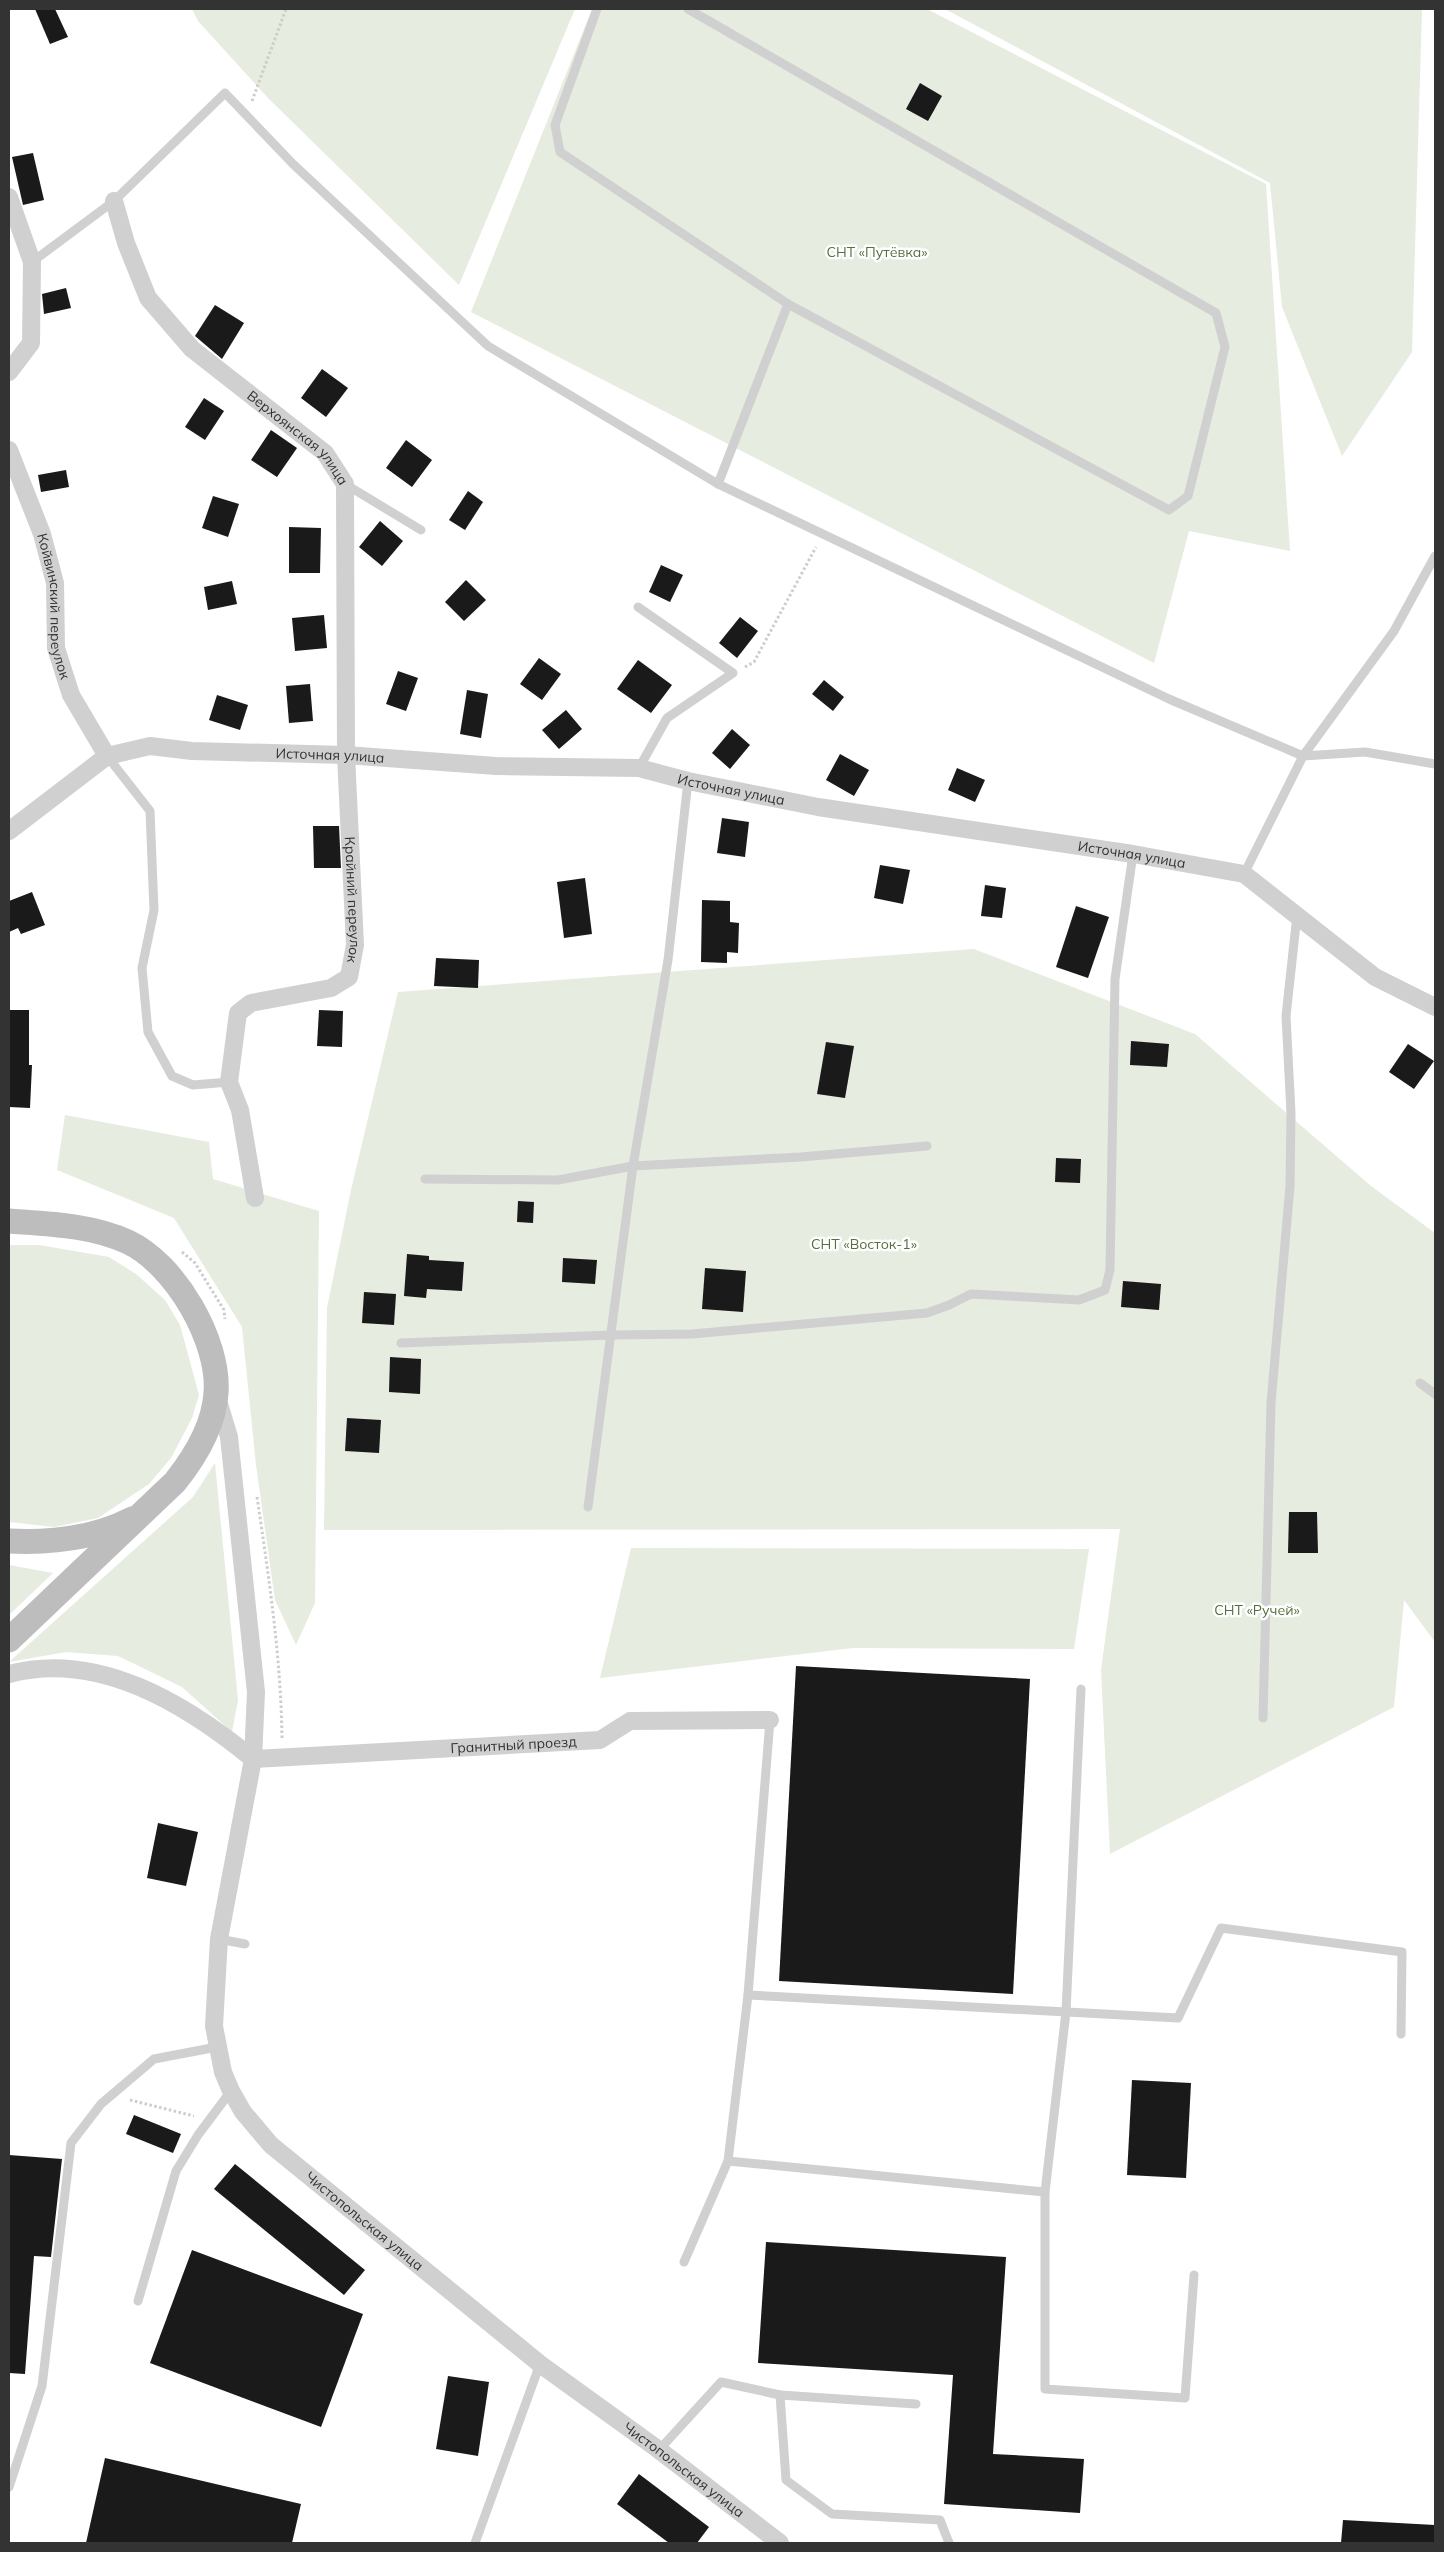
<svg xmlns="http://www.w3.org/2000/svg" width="1444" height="2552" font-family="Mulish,sans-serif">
<rect width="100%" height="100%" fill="#fff"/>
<g fill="#e6ecdf">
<path d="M192 9H575L459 285 268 98 198 21Z"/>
<path d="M592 9H927L1266 184 1290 551 1189 531 1154 663 471 312Z"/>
<path d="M945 9H1422L1412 352 1342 456 1282 307 1270 183Z"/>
<path d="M974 949 1195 1034 1371 1186 1435 1233V1642L1404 1600 1394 1707 1110 1854 1101 1670 1120 1529 324 1530 327 1308 351 1190 398 992Z"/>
<path d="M65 1115 209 1142 213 1179 319 1211 315 1603 296 1645 275 1600 256 1465 242 1327 174 1218 57 1170Z"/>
<path d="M9 1245H39L109 1257 136 1274 165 1300 180 1325 199 1395 192 1418 171 1458 149 1484 98 1518 54 1527 9 1522Z"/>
<path d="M215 1463 238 1700 232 1732 182 1687 118 1656 66 1652 9 1662 193 1497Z"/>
<path d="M631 1548 1089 1549 1074 1649 853 1648 600 1678Z"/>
<path d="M9 1565 53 1573 9 1615Z"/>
</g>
<g fill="#1a1a1a">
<path d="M35 9H55L68 37 50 44Z"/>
<path d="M920 83 942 96 928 121 906 109Z"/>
<path d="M33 153 44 200 23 205 12 157Z"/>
<path d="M66 288 71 308 44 314 42 294Z"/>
<path d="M215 305 244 323 222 359 195 336Z"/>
<path d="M322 369 348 388 326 417 301 398Z"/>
<path d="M204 398 224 411 205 440 185 427Z"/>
<path d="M271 430 297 448 277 477 251 460Z"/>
<path d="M406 440 432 460 412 487 386 468Z"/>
<path d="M66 470 69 487 41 492 38 475Z"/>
<path d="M468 491 483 502 465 530 449 520Z"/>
<path d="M213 496 239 504 228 537 202 528Z"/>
<path d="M380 521 403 541 382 566 359 547Z"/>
<path d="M289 527 321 528 320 573H289Z"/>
<path d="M661 565 683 575 670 602 649 592Z"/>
<path d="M466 580 486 600 464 621 445 602Z"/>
<path d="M232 581 237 604 208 610 204 587Z"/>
<path d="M324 615 327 648 295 651 292 618Z"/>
<path d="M740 617 758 631 737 658 719 643Z"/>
<path d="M539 658 561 674 542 700 520 684Z"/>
<path d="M638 660 672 685 651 713 617 689Z"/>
<path d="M398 671 418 678 406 711 386 704Z"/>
<path d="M824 680 844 697 833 711 812 694Z"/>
<path d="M310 684 313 721 289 723 286 686Z"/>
<path d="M467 690 488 694 481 738 460 734Z"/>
<path d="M217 695 248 705 240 730 209 720Z"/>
<path d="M566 710 582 729 559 749 542 730Z"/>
<path d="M732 729 750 745 730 769 712 753Z"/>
<path d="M840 754 869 770 854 796 826 780Z"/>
<path d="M957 768 985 780 975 802 948 790Z"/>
<path d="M722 818 749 822 745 857 717 853Z"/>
<path d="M313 826H339L341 868H314Z"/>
<path d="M880 865 910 870 903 904 874 898Z"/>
<path d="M585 878 592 934 564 938 557 882Z"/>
<path d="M985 885 1006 888 1002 918 981 916Z"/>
<path d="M32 892 45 925 21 934 18 928 9 932V901Z"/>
<path d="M702 900 730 901V922L739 923 738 953 727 952V963L701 962Z"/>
<path d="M1076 906 1109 917 1088 978 1056 967Z"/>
<path d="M436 958 479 960 478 988 434 986Z"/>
<path d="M9 1010H29V1065H32L30 1108 9 1107Z"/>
<path d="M319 1010 343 1011 342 1047 317 1046Z"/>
<path d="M1131 1041 1169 1044 1167 1067 1130 1065Z"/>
<path d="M826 1042 854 1046 845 1098 817 1094Z"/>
<path d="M1408 1044 1434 1061 1414 1089 1389 1072Z"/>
<path d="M1056 1158 1081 1159 1080 1183 1055 1182Z"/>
<path d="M518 1201 534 1202 533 1223 517 1222Z"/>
<path d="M407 1254 429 1256V1260L464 1262 462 1291 427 1289 426 1298 404 1296Z"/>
<path d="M563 1258 597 1260 595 1284 562 1282Z"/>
<path d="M705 1268 746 1271 743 1312 702 1309Z"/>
<path d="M1123 1281 1161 1284 1159 1310 1121 1307Z"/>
<path d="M364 1292 396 1294 394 1325 362 1323Z"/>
<path d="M390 1357 421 1359 420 1394 389 1392Z"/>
<path d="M347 1418 381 1420 379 1453 345 1451Z"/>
<path d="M1289 1512H1317L1318 1553H1288Z"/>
<path d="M796 1666 1030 1679 1013 1994 779 1981Z"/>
<path d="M158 1823 198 1832 186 1886 147 1878Z"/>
<path d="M1132 2080 1191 2083 1186 2178 1127 2175Z"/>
<path d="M134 2115 181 2134 173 2153 126 2134Z"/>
<path d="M9 2155 62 2159 51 2257 34 2256 25 2374 9 2373Z"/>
<path d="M235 2164 365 2270 344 2295 214 2189Z"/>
<path d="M766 2242 1006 2257 993 2454 1084 2459 1080 2513 944 2504 953 2375 758 2363Z"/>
<path d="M192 2250 363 2314 321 2427 150 2363Z"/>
<path d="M448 2376 489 2382 478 2456 436 2449Z"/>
<path d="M105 2458 301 2504 292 2543H86Z"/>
<path d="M639 2474 709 2527 697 2543H669L617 2504Z"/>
<path d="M1343 2520 1435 2525V2543H1341Z"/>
</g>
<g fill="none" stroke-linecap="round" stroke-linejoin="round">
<g stroke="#cdcdcd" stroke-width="3" stroke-dasharray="2.5 2.5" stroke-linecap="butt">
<path d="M252 101 286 9"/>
<path d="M745 667 754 662 816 547"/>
<path d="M182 1252 195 1263 224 1310 225 1319"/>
<path d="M257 1497C269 1578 281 1658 282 1739"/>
<path d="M130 2100 194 2116"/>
</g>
<g stroke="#d0d0d0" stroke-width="9">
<path d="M597 9 555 125 560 152 788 304 1169 510 1188 496 1225 347 1216 313 688 9"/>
<path d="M32 262 114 201 225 93 293 164 488 346 718 484 1169 699 1303 756 1365 752 1435 764"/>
<path d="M345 484 421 530"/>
<path d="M718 484 788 304"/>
<path d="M638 607 733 673 667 718 639 768"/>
<path d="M107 756 150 811 154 910 142 968 148 1032 172 1076 193 1085 229 1082"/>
<path d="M1244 874 1303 756 1394 631 1435 556"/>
<path d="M425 1179 558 1180 633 1166 801 1157 927 1146"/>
<path d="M401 1343 612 1335 692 1334 927 1313 949 1305 971 1294 1079 1300 1105 1290 1110 1270 1115 979 1133 854"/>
<path d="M1420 1383 1435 1394"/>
<path d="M588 1507 633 1166 668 960 688 781"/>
<path d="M1081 1689 1066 2012 1045 2192V2389L1185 2398 1194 2275"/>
<path d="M1263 1718 1271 1403 1290 1186 1291 1113 1286 1016 1297 915"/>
<path d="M770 1720 748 1995 1178 2018 1221 1928 1402 1952 1401 2034"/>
<path d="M219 1939 245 1944"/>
<path d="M728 2161 1045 2192"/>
<path d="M684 2262 728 2161 748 1995"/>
<path d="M138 2301 176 2171 198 2135 231 2091"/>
<path d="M780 2395 786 2480 832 2514 940 2520 949 2543"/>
<path d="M659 2450 721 2382 780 2395 916 2404"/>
<path d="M9 2487 42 2386 71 2143 101 2104 154 2059 217 2047"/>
<path d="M475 2543 540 2364"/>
</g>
<g stroke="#d0d0d0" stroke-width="18">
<path d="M9 197 32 262 31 343 9 372"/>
<path id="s1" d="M114 201 126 243 148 298 192 349 325 453 345 484 346 755 355 945 349 977 331 988 251 1003 238 1013 229 1082 240 1110 255 1198"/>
<path id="s2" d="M9 450 42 534 55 583 56 648 71 695 107 756"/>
<path id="s3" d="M9 831 107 756 150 746 192 751 346 755 496 766 639 768 688 781 818 807 1133 854 1244 874 1375 977 1435 1007"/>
<path id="s4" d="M217 1397 229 1437 256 1692 253 1759 219 1939 214 2026 223 2072 231 2091 243 2112 271 2145 540 2364 659 2450 780 2543"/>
<path d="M9 1674C98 1650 186 1704 253 1759"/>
<path id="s5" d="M253 1759 600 1740 630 1721 770 1720"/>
</g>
<g stroke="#bdbdbd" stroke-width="25">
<path d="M9 1221C49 1224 91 1225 128 1242 175 1264 220 1341 216 1393 214 1426 195 1457 175 1482L9 1640"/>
<path d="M9 1541C50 1543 95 1538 132 1519"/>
</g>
</g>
<g text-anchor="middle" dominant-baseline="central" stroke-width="5" stroke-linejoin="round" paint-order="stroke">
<g font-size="14" fill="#56703f" stroke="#fff">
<text x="877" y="252">СНТ «Путёвка»</text>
<text x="864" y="1244">СНТ «Восток-1»</text>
<text x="1257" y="1610">СНТ «Ручей»</text>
</g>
<g font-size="14" fill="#333" stroke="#fff">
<text stroke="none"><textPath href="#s1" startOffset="309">Верхоянская улица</textPath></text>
<text stroke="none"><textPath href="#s2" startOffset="164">Койвинский переулок</textPath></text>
<text stroke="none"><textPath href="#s3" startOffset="348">Источная улица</textPath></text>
<text stroke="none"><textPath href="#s3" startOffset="752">Источная улица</textPath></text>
<text stroke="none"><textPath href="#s3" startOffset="1158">Источная улица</textPath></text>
<text stroke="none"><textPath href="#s1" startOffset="792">Крайний переулок</textPath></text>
<text stroke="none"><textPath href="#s5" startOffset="261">Гранитный проезд</textPath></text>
<text stroke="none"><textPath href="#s4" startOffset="891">Чистопольская улица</textPath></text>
<text stroke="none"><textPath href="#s4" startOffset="1296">Чистопольская улица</textPath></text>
</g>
</g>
<rect width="1444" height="2552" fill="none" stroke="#333333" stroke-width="20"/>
</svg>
